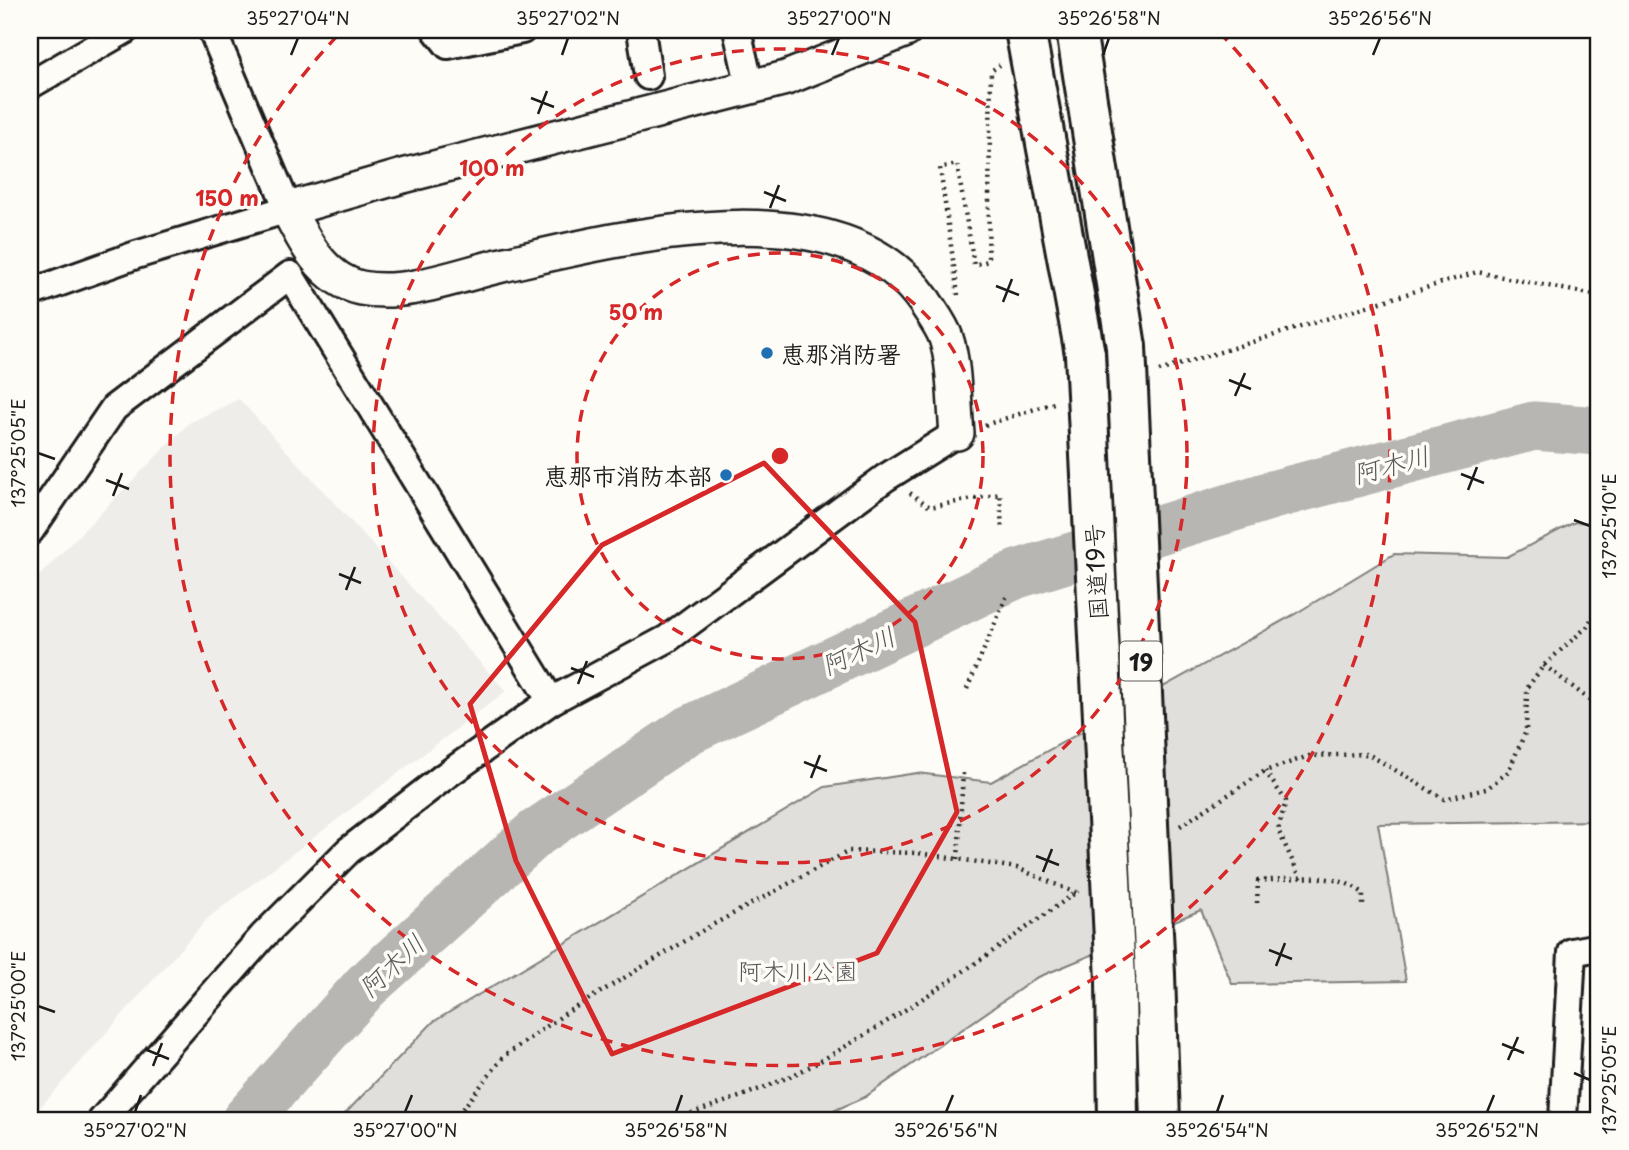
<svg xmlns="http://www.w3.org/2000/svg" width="1629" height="1150" font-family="'Playpen Sans','Klee One',sans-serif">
<rect width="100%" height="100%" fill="#fdfcf7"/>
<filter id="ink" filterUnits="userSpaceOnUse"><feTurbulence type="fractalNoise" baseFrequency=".0143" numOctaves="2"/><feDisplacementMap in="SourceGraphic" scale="14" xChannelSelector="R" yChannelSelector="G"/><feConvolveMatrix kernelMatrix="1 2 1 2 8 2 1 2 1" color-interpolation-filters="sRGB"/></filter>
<g filter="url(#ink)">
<path fill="#eeede9" d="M239 399 506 691 208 918 30 1119V600L38 577 189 423Z"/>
<path fill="#e0dfdb" stroke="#7e7e7c" stroke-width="2" d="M1575 522 1599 523V821L1378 824 1406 981 1232 984 1201 910 1036 978 865 1097 813 1120H339L433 1022 825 787 917 773 991 782 1295 614 1394 554 1507 557Z"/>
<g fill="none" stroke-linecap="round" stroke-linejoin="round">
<path stroke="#b7b6b2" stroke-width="49" d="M246 1120 366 986 536 833 687 731 1017 574 1272 495 1534 426 1599 431"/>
<defs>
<g id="minor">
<path d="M436 30 448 45 522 30"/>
<path d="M641 30 648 76"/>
<path d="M737 30 750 87"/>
<path d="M30 85 125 30"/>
<path d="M30 293 136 255 288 209 212 30"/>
<path d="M30 531 114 408 290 275 551 701"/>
<path d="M102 1120 263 936 348 851 445 776 551 701 667 639 885 478 957 433"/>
<path d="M1563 1120 1572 952 1599 947"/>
</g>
<path id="tertiary" d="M906 30 786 78 403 176 288 209C303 240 323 280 361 288 405 297 459 275 502 265 620 238 841 180 925 302 932 313 942 326 946 338 955 365 954 405 957 433"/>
<g id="trunk">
<path d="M1025 30 1085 354"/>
<path d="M1076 30 1126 347"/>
<path d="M1155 975 1160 1120"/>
<path d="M1116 980 1118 1120"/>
</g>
</defs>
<use href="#minor" stroke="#1c1c1c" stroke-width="32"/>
<use href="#tertiary" stroke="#1c1c1c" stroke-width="38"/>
<use href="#trunk" stroke="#1c1c1c" stroke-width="44"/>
<g stroke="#1c1c1c" stroke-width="4.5" stroke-dasharray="2 5" stroke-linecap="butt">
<path d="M958 295 940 168 957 164 974 265 988 261 991 71 1000 65"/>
<path d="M1159 371 1477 272 1599 296"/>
<path d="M985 425 1057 402"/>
<path d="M910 493 930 507 1000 494 1002 531"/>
<path d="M1544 665 1599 707"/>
<path d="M967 689 1008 593"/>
<path d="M1265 771 1286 801 1278 830 1301 879"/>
<path d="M1180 826 1265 771 1309 756 1368 754 1444 799 1486 789 1508 772 1526 731 1527 688 1544 665 1588 626 1599 603"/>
<path d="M958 859 963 773"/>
<path d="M1257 903 1258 881C1294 879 1333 870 1363 893V907"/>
<path d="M454 1120 504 1056 566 1013 705 929 849 851 918 853 1017 868 1076 893"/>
<path d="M671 1120C725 1102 780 1085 829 1056 915 1007 998 948 1078 891"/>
</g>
<use href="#minor" stroke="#fdfcf7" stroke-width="26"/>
<use href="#tertiary" stroke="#fdfcf7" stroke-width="33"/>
<use href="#trunk" stroke="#fdfcf7" stroke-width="38"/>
<defs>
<g id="trunk-bridge">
<path d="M1126 347 1155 975"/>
<path d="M1085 354 1116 980"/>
</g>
</defs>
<use href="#trunk-bridge" stroke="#1c1c1c" stroke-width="44" stroke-linecap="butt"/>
<use href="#trunk-bridge" stroke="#fdfcf7" stroke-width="38"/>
</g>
</g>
<path fill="none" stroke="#d62828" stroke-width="5" stroke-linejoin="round" d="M764 463 915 622 957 812 877 953 612 1054 516 861 470 704 602 545Z"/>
<path fill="none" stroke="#1c1c1c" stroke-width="2.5" d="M291 55 298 38M562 55 568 38M832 55 839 38M1103 55 1109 38M1373 55 1380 38M531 98 554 107M538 114 547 91M764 192 786 201M770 208 779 185M996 286 1019 295M1003 302 1012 279M1229 380 1251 389M1235 396 1245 373M38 453 55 459M1461 474 1484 483M106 480 129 489M1468 490 1477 467M113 496 122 473M1574 520 1590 526M339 574 361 583M346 590 355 567M571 668 594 677M578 684 587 661M804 762 827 771M811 778 820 755M1036 856 1059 865M1043 872 1052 849M1269 950 1292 959M1276 966 1285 943M38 1006 55 1012M1502 1044 1524 1053M147 1050 169 1059M1508 1060 1518 1037M153 1066 162 1043M1574 1073 1590 1080M135 1112 141 1095M405 1112 412 1095M676 1112 682 1095M946 1112 953 1095M1217 1112 1223 1095M1487 1112 1494 1095"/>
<g fill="none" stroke="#d62828" stroke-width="3.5" stroke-dasharray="12 9">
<circle cx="780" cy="456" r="203"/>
<circle cx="780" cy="456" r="407"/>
<path d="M1219 32A610 610 0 1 1 341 32"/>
</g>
<g fill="#1f6fb2" stroke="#fdfcf7" stroke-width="2.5">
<circle cx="767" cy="353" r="7"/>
<circle cx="726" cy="475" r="7"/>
</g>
<g text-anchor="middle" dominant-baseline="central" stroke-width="7" stroke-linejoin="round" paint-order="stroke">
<rect fill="#fdfcf7" stroke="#605f5e" stroke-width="2" x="1120" y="641.5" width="42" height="39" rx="5"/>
<g font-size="23" font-weight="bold" fill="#1c1c1c">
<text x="1141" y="661">19</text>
</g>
<g font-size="24" font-weight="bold" fill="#1c1c1c" stroke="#fdfcf7" text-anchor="start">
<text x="781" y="353">恵那消防署</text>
<text x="712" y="475" text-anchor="end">恵那市消防本部</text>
</g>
<g font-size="24" fill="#1c1c1c" stroke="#fdfcf7">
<text transform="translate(1095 572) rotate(-93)">国道19号</text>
</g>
<g font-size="24" fill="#575655" stroke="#fdfcf7">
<text x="798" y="970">阿木川公園</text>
</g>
<g font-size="26" font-style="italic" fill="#5a5a58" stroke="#fdfcf7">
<text transform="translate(1391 464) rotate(-15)">阿木川</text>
<text transform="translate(858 650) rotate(-25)">阿木川</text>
<text transform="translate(391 965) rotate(-43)">阿木川</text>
</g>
</g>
<circle cx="780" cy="456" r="10" fill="#d62828" stroke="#fdfcf7" stroke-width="3.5"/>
<g font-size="21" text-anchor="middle" font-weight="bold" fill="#d62828" stroke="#fdfcf7" stroke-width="7" stroke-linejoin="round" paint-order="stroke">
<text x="492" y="176">100 m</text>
<text x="227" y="206">150 m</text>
<text x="636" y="320">50 m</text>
</g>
<rect width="1629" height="1150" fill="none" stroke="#fdfcf7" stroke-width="77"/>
<rect x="38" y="38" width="1552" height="1074" fill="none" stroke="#1c1c1c" stroke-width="2.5"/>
<g font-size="18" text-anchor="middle" fill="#1c1c1c">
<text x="298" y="25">35°27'04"N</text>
<text x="568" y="25">35°27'02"N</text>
<text x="839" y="25">35°27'00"N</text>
<text x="1109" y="25">35°26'58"N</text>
<text x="1380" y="25">35°26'56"N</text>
<text transform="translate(19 453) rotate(-90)" y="6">137°25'05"E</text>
<text transform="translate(1610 526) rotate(-90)" y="6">137°25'10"E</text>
<text transform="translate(19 1006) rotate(-90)" y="6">137°25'00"E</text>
<text transform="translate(1610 1080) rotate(-90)" y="6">137°25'05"E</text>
<text x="135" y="1137">35°27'02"N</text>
<text x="405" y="1137">35°27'00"N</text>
<text x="676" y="1137">35°26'58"N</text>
<text x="946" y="1137">35°26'56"N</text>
<text x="1217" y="1137">35°26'54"N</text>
<text x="1487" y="1137">35°26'52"N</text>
</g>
</svg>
